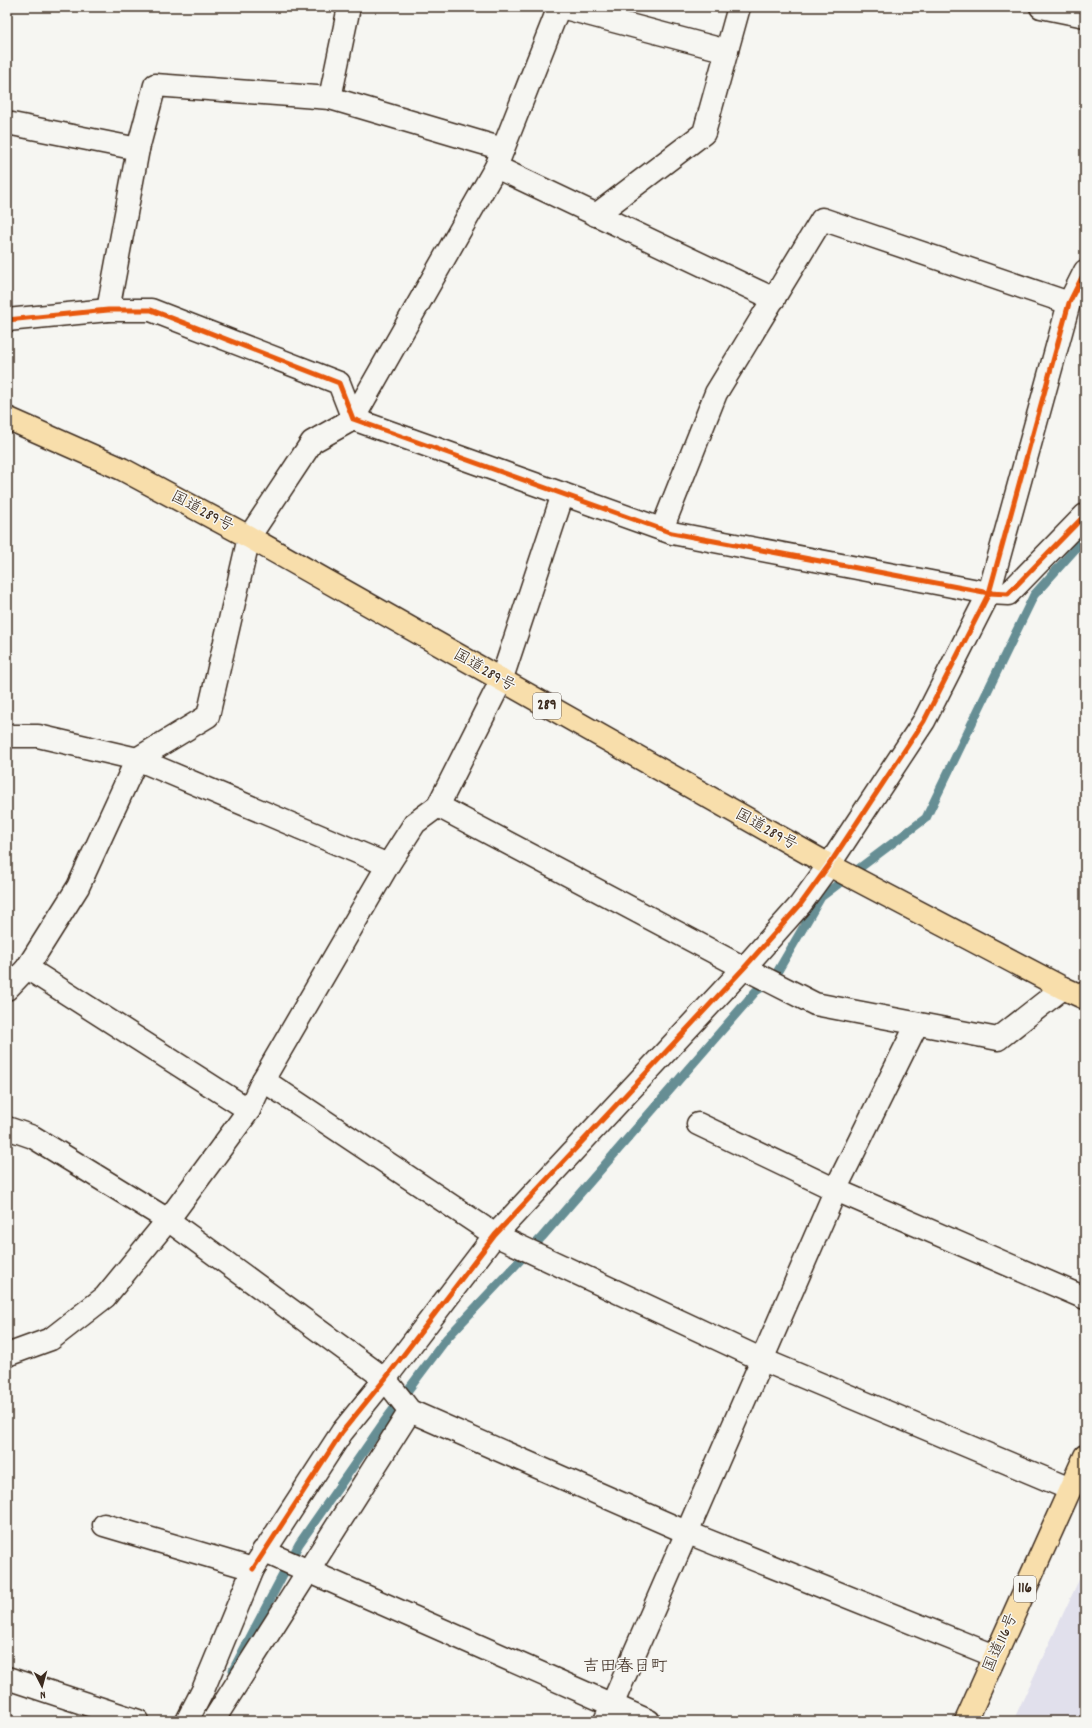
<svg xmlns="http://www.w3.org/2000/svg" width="1092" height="1728" font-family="Dekko,'Klee One',sans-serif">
<rect width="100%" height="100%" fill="#f6f6f2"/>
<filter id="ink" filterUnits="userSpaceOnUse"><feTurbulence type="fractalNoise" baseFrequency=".025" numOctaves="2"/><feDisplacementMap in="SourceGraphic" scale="8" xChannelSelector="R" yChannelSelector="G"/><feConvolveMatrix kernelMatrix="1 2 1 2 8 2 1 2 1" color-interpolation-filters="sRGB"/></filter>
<g filter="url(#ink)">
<path fill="#e1e0ec" d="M1085 1567V1721H1013Z"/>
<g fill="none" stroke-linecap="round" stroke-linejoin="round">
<path stroke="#668e94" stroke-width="9" d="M233 1670 299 1544 384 1422 447 1338 542 1237 756 991 772 981 821 897 926 818 1034 595 1085 538"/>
<defs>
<g id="minor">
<path d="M561 7 727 51"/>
<path d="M1041 7 1085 16"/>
<path d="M330 98 503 149"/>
<path d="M7 123 138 149"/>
<path d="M496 167 774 299"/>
<path d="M596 215 704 133 739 7"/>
<path d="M108 310 138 149 155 85 330 98 349 7"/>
<path d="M7 320 108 310H151L339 383 353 419 672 533 989 593 1008 594 1085 515"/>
<path d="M662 529 716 393 822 219 1069 303"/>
<path d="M7 736H38L137 759 388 865"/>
<path d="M438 806 744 968 815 1004 998 1039 1063 988"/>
<path d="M27 968 249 1110"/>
<path d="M7 989 27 968 78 887 137 759 208 716 249 537 312 442 353 419 496 167 559 7"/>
<path d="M263 1080 495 1235 763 1360 1070 1489"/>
<path d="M698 1124 836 1190 1085 1298"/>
<path d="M7 1128 33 1137 168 1220 385 1379 410 1411 686 1532 995 1656"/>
<path d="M7 1355 51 1339 105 1297 168 1220 249 1110 263 1080 388 865 415 823 438 806 501 681 563 494"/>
<path d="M104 1525 253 1569 203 1690 187 1721"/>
<path d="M263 1551 649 1721"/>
<path d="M253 1569 342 1432 385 1379 495 1235 744 968 800 905 829 865 924 721 989 593 1069 303 1085 271"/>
<path d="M7 1678 138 1721"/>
<path d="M213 1721 410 1411"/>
<path d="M605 1721 840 1180 917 1024"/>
</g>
<g id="highway">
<path d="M7 418 122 469 249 537 829 865 1063 988 1085 998"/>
<path d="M966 1721 1085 1456"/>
</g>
</defs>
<use href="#minor" stroke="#3b2a1e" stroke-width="25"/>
<use href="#highway" stroke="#3b2a1e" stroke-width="25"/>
<use href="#minor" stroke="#f6f6f2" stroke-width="22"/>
<use href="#highway" stroke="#f8deab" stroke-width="22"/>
<defs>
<g id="cycleway">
<path d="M7 320 108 310H151L339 383 353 419 672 533 989 593 1008 594 1085 515"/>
<path d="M253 1569 342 1432 385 1379 495 1235 744 968 800 905 829 865 924 721 989 593 1069 303 1085 271"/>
</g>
</defs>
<use href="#cycleway" stroke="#f6f6f2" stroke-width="8"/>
<use href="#cycleway" stroke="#e8590c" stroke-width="5"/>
</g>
</g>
<g text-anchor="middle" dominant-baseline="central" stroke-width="3" stroke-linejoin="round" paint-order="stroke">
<g fill="#f6f6f2" stroke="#73675e" stroke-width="1">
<rect x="533" y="693" width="28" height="26" rx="3"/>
<rect x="1014" y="1576" width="22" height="26" rx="3"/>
</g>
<g font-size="15" font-weight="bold" fill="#3b2a1e">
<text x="547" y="706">289</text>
<text x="1025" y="1589">116</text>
</g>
<g font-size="16" fill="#3b2a1e" stroke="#f6f6f2">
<text transform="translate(202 512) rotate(28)">国道289号</text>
<text transform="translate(484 671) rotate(30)">国道289号</text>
<text transform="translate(766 830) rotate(29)">国道289号</text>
<text transform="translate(1001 1643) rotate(-66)">国道116号</text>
</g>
<g font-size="17" fill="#3b2a1e" stroke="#f6f6f2">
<text x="625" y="1668">吉田春日町</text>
</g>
</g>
<rect width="1092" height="1728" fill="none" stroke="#f6f6f2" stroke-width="24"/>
<rect x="12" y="12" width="1068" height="1704" fill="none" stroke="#3b2a1e" stroke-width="1.5" filter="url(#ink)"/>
<g transform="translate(42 1686) rotate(174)" stroke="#f6f6f2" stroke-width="3" paint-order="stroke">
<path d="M0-3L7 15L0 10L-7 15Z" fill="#3b2a1e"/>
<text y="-6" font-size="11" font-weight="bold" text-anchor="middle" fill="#3b2a1e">N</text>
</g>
</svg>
